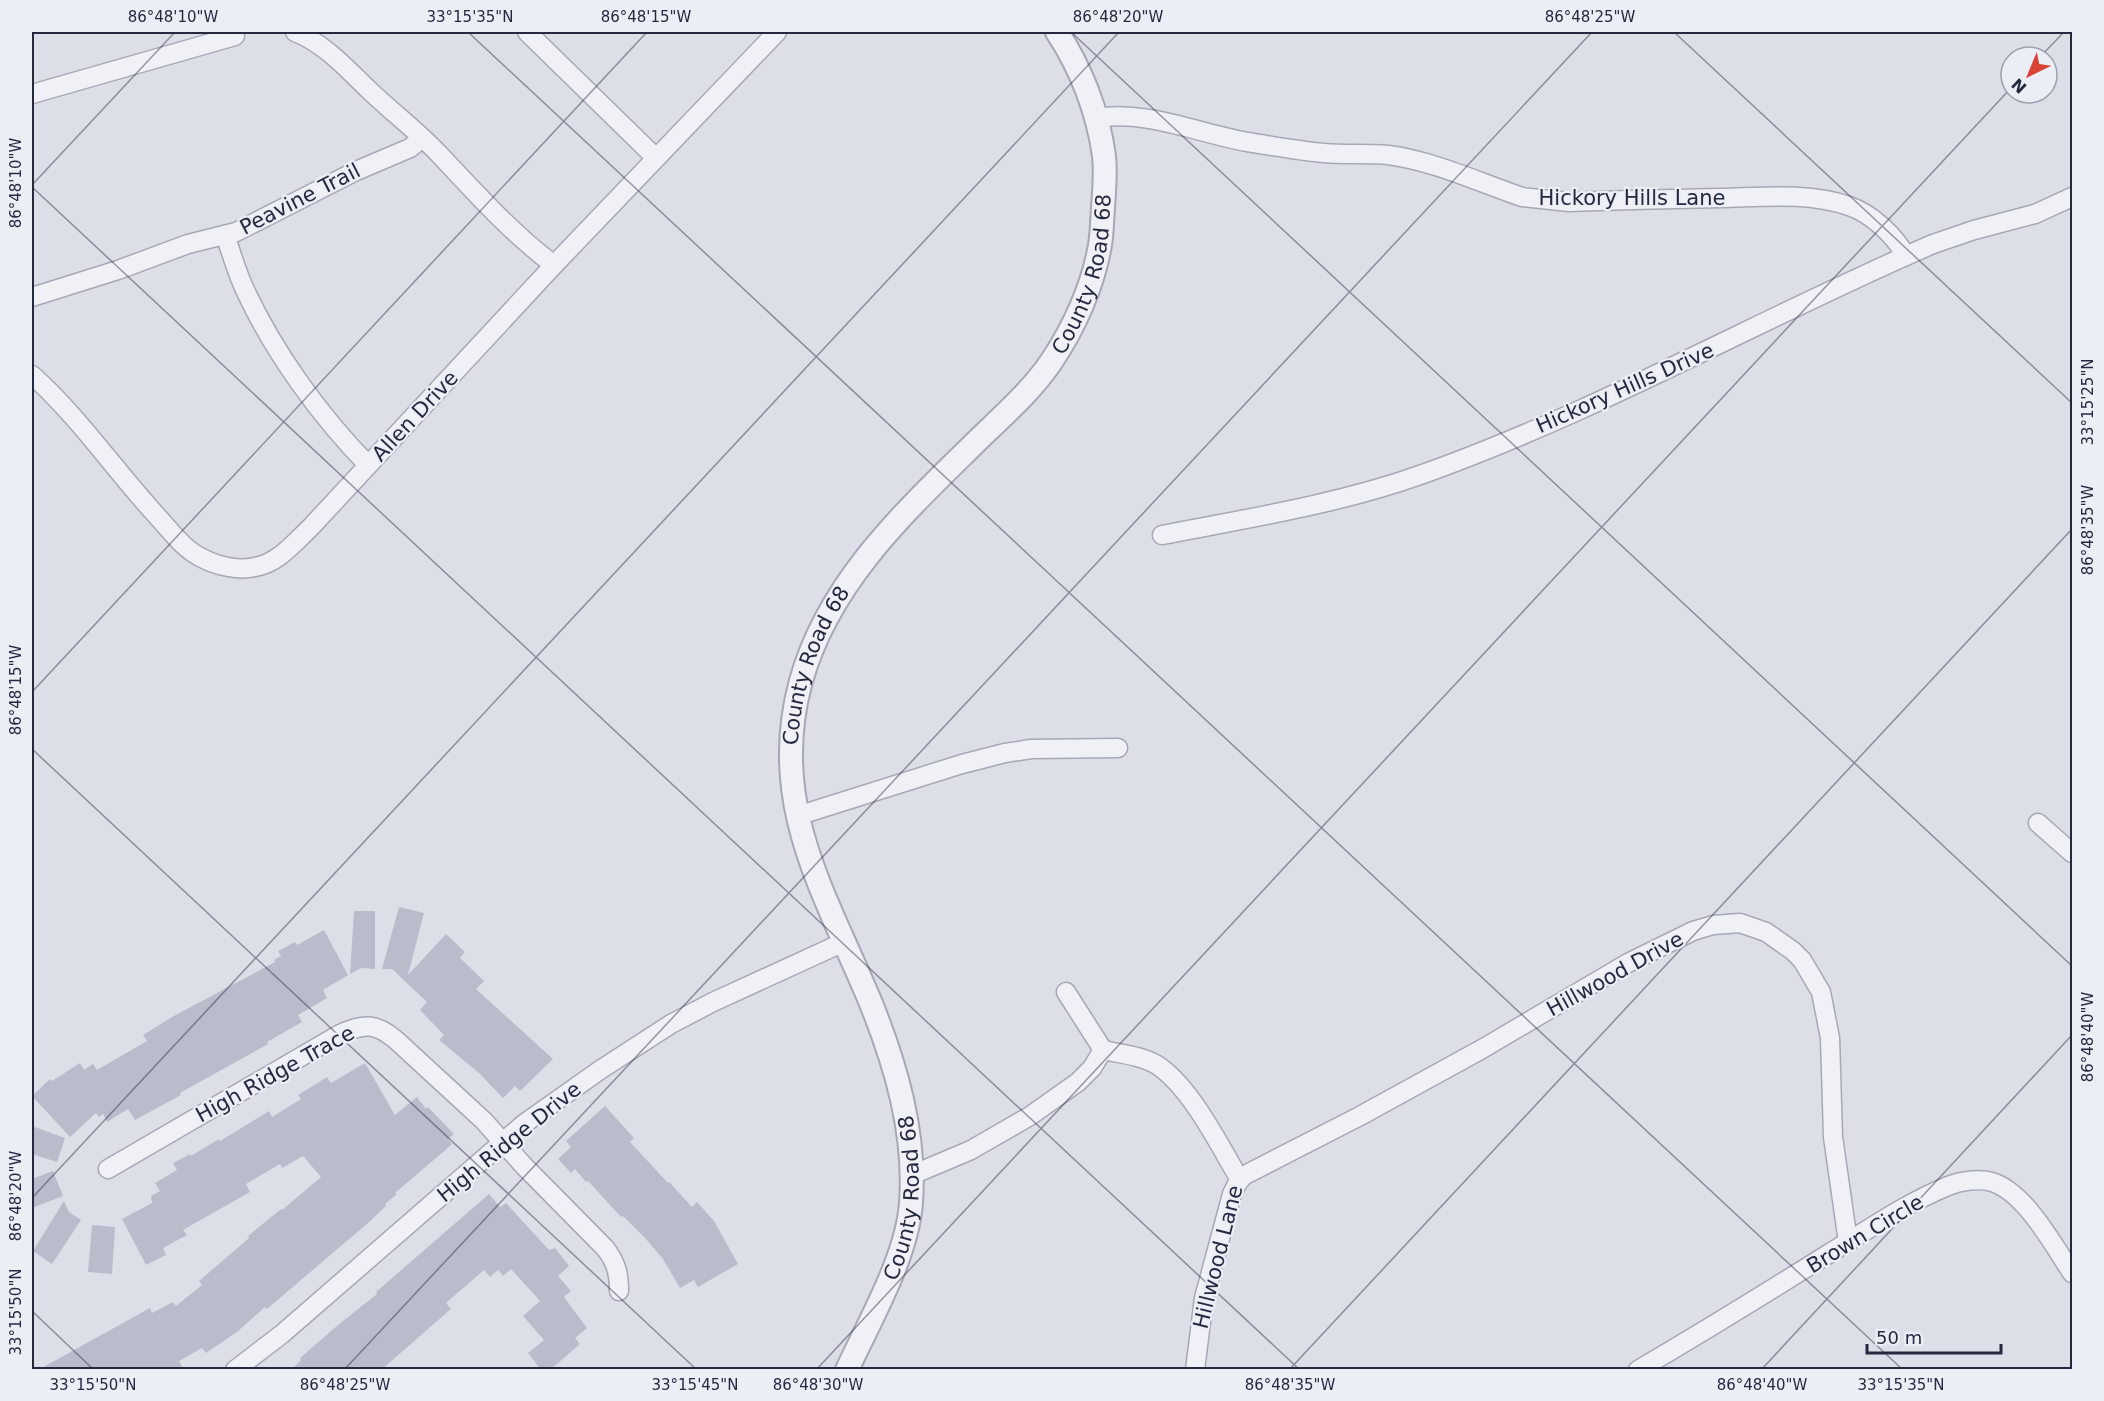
<svg xmlns="http://www.w3.org/2000/svg" width="2104" height="1401" font-family="'DejaVu Sans',sans-serif">
<rect width="100%" height="100%" fill="#dddfe8"/>
<g fill="#babccb">
<path d="M399 907 424 913 408 975 446 934 465 952 460 958 484 981 476 989 553 1059 520 1091 515 1086 503 1098 479 1073 439 1040 444 1035 420 1010 427 1002 392 969H382Z"/>
<path d="M354 911H375V969L361 968 350 974Z"/>
<path d="M324 930 348 975 323 990 327 998 298 1015 302 1022 267 1042 268 1044 180 1093 181 1095 135 1120 128 1109 107 1122 103 1114 99 1117 96 1113 70 1137 32 1096 50 1079 52 1081 80 1063 84 1070 93 1064 97 1070 147 1041 143 1035 172 1017 275 962 274 960 281 956 278 951 295 942 297 945Z"/>
<path d="M365 1063 395 1115 417 1097 426 1109 428 1107 454 1134 448 1139 452 1144 450 1146 395 1193 397 1194 385 1204 386 1206 368 1223 267 1309 265 1307 237 1332 206 1353 202 1348 179 1361 184 1370H38L150 1308 152 1313 173 1302 176 1306 202 1285 199 1281 249 1238 248 1236 281 1209 282 1210 321 1177 303 1156 282 1168 280 1164 246 1184 250 1192 183 1230 187 1235 163 1248 166 1255 146 1265 122 1219 152 1203 151 1196 160 1191 155 1183 177 1170 173 1163 190 1154 191 1156 219 1139 220 1141 269 1111 272 1117 301 1099 298 1095 327 1077 331 1083Z"/>
<path d="M605 1106 634 1138 630 1142 668 1183 669 1182 692 1207 697 1202 714 1221 738 1264 698 1287 694 1280 680 1288 663 1259 646 1239 623 1216 621 1217 588 1181 586 1182 575 1169 571 1173 558 1159 571 1147 566 1141Z"/>
<path d="M32 1126 65 1138 57 1162 32 1154Z"/>
<path d="M53 1171 63 1196 32 1208V1179Z"/>
<path d="M489 1194 500 1207 506 1203 549 1250 555 1248 569 1266 558 1276 571 1291 564 1297 587 1328 575 1338 580 1344 550 1370H541L528 1353 544 1340 523 1316 540 1301 511 1269 503 1276 498 1270 490 1277 484 1270 446 1303 451 1309 381 1370H291L301 1360 300 1358 338 1325 377 1294 376 1292Z"/>
<path d="M64 1201 69 1212 81 1220 52 1264 33 1251Z"/>
<path d="M92 1225 115 1227 112 1274 88 1272Z"/>
</g>
<g fill="none" stroke-linecap="round" stroke-linejoin="round">
<defs>
<g id="minor">
<path d="M295 32C324 43 347 69 370 91 392 112 417 131 438 153 475 192 511 233 554 265"/>
<path d="M527 32 656 158"/>
<path d="M32 94 235 36"/>
<path d="M1096 118C1147 110 1197 133 1247 142 1273 146 1298 151 1324 153 1345 155 1367 153 1388 155 1434 161 1478 182 1522 197L1569 202C1620 200 1670 199 1721 198 1763 197 1808 192 1849 206 1872 214 1894 235 1906 256"/>
<path d="M225 235C232 254 237 274 246 292 275 354 321 417 368 465"/>
<path d="M32 297 118 270 188 244 236 232 356 171 410 148 421 139"/>
<path d="M32 375C78 416 114 469 156 515 170 530 183 549 202 558 217 566 239 571 255 567 278 563 294 543 310 528L554 265 777 32"/>
<path d="M1162 535C1250 518 1339 504 1423 474 1599 411 1762 318 1933 244L1974 230 2035 214 2072 197"/>
<path d="M797 816 962 764 1005 753 1031 749 1118 748"/>
<path d="M2038 823 2072 853"/>
<path d="M1066 992 1103 1050"/>
<path d="M1103 1050C1121 1054 1145 1056 1160 1067 1192 1090 1220 1146 1240 1180"/>
<path d="M108 1169 340 1034C364 1023 376 1023 396 1040L484 1121 524 1166 605 1248C616 1262 619 1273 619 1291"/>
<path d="M912 1175 971 1150 1030 1116 1078 1082 1092 1068 1103 1050"/>
<path d="M235 1370 282 1334 525 1123 600 1070 671 1024 713 1002 844 942"/>
<path d="M1195 1370 1204 1298 1232 1194 1237 1184 1243 1176 1360 1116 1482 1049 1628 963 1693 931 1713 925 1740 923 1766 932 1793 951 1802 960 1821 992 1830 1038 1833 1137 1848 1242"/>
<path d="M1638 1370C1701 1333 1763 1295 1825 1256 1865 1232 1904 1204 1948 1186 1960 1181 1979 1178 1992 1182 2025 1192 2054 1246 2072 1273"/>
</g>
<g id="tertiary">
<path id="s1" d="M847 1370C870 1320 907 1257 911 1203 916 1133 896 1065 870 1001 825 893 767 803 801 681 829 580 908 509 980 438 1005 414 1032 390 1051 362 1074 328 1093 286 1100 245 1102 233 1102 221 1103 208 1104 191 1106 173 1104 156 1098 112 1081 68 1057 32"/>
</g>
</defs>
<use href="#minor" stroke="#a6a8b6" stroke-width="21"/>
<use href="#tertiary" stroke="#a6a8b6" stroke-width="26"/>
<use href="#minor" stroke="#f0f1f6" stroke-width="18"/>
<use href="#tertiary" stroke="#f0f1f6" stroke-width="22"/>
</g>
<path fill="none" stroke="#252940" stroke-width="1.5" stroke-opacity="0.45" d="M468 32 1903 1370M1071 32 2072 966M1674 32 2072 403M2040 57 2064 32M32 185 175 32M32 187 1300 1370M32 692 647 32M32 749 697 1370M32 1198 1119 32M32 1311 94 1370M344 1370 1592 32M816 1370 2011 88M1289 1370 2072 529M1761 1370 2072 1035"/>
<g text-anchor="middle" dominant-baseline="central" stroke-width="4.5" stroke-linejoin="round" paint-order="stroke">
<g font-size="21" fill="#252940" stroke="#eceef6">
<text x="1632" y="198">Hickory Hills Lane</text>
<text transform="translate(300 199) rotate(-27)">Peavine Trail</text>
<text stroke="none"><textPath href="#s1" startOffset="1228">County Road 68</textPath></text>
<text transform="translate(1625 388) rotate(-24)">Hickory Hills Drive</text>
<text transform="translate(415 416) rotate(-47)">Allen Drive</text>
<text stroke="none"><textPath href="#s1" startOffset="742">County Road 68</textPath></text>
<text transform="translate(1615 974) rotate(-29)">Hillwood Drive</text>
<text transform="translate(275 1074) rotate(-29)">High Ridge Trace</text>
<text transform="translate(509 1142) rotate(-39)">High Ridge Drive</text>
<text stroke="none"><textPath href="#s1" startOffset="184">County Road 68</textPath></text>
<text transform="translate(1865 1234) rotate(-31)">Brown Circle</text>
<text transform="translate(1218 1257) rotate(-76)">Hillwood Lane</text>
</g>
</g>
<rect width="2104" height="1401" fill="none" stroke="#eceef6" stroke-width="66"/>
<g transform="translate(2029 75) rotate(223)"><circle r="28" fill="#eceef6" stroke="#9c9fad" stroke-width="1.5"/>
<path d="M0-4.5L10 22L0 15L-10 22Z" fill="#d94336"/>
<text y="-9" font-size="16" font-weight="bold" text-anchor="middle" fill="#252940">N</text>
</g>
<path d="M1867 1344v9h134v-9" fill="none" stroke="#252940" stroke-width="3"/>
<text x="1876" y="1344" font-size="18" fill="#252940" stroke="#eceef6" stroke-width="4.5" paint-order="stroke">50 m</text>
<rect x="33" y="33" width="2038" height="1335" fill="none" stroke="#252940" stroke-width="2"/>
<g font-size="15" text-anchor="middle" fill="#252940">
<text x="173" y="22">86°48'10"W</text>
<text x="470" y="22">33°15'35"N</text>
<text x="646" y="22">86°48'15"W</text>
<text x="1118" y="22">86°48'20"W</text>
<text x="1590" y="22">86°48'25"W</text>
<text transform="translate(16 183) rotate(-90)" y="5">86°48'10"W</text>
<text transform="translate(2088 402) rotate(-90)" y="5">33°15'25"N</text>
<text transform="translate(2088 530) rotate(-90)" y="5">86°48'35"W</text>
<text transform="translate(16 690) rotate(-90)" y="5">86°48'15"W</text>
<text transform="translate(2088 1037) rotate(-90)" y="5">86°48'40"W</text>
<text transform="translate(16 1196) rotate(-90)" y="5">86°48'20"W</text>
<text transform="translate(16 1312) rotate(-90)" y="5">33°15'50"N</text>
<text x="93" y="1390">33°15'50"N</text>
<text x="345" y="1390">86°48'25"W</text>
<text x="695" y="1390">33°15'45"N</text>
<text x="818" y="1390">86°48'30"W</text>
<text x="1290" y="1390">86°48'35"W</text>
<text x="1762" y="1390">86°48'40"W</text>
<text x="1901" y="1390">33°15'35"N</text>
</g>
</svg>
